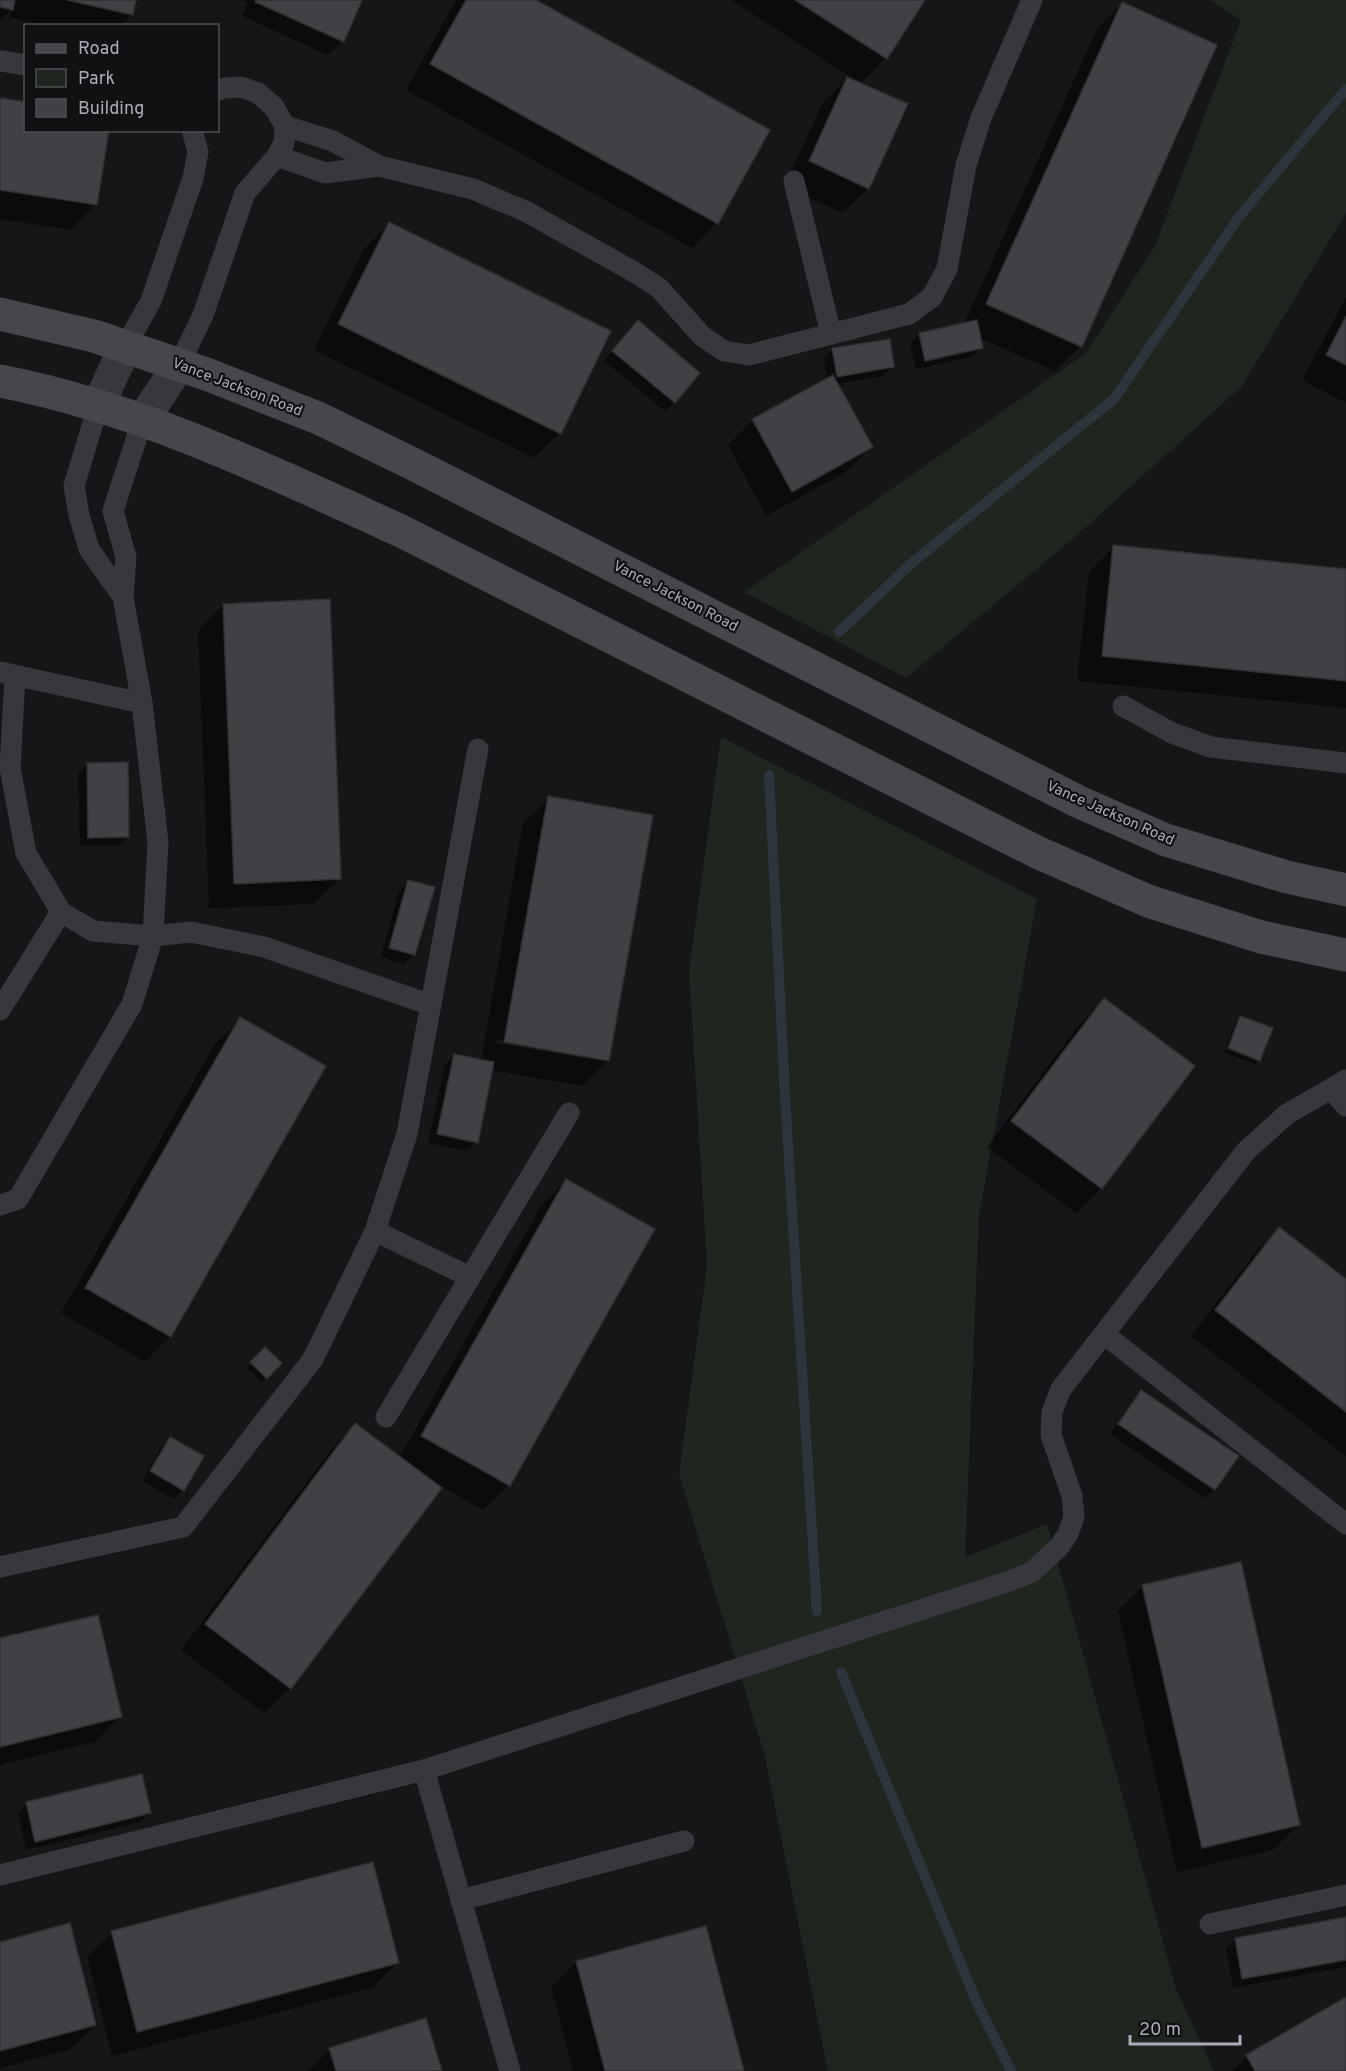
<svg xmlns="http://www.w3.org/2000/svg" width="1346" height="2071" font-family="Overpass,sans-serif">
<rect width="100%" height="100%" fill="#161618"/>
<g fill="#1e261f">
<path d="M1210 0H1346V213L1242 386 1075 537 906 678 744 592 1086 353 1155 246 1241 20Z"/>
<path d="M721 737 1037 899 979 1215 965 1557 1047 1524 1176 1989 1214 2071H828L765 1756 679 1474 707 1266 689 971Z"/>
</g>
<g fill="#0007" fill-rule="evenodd">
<path d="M0 0H135L131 15 120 26H45L9 17 11 10 2 19 0 18Z"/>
<path d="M242 0H360L342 41 328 55 242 16 248 3Z"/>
<path d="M456 0H532L717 223 692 248 406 90Z"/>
<path d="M731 0H923L885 58 860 84 868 188 843 213 784 187 822 104 849 76Z"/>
<path d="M1122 4 1080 346 1055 371 979 338 981 347 972 357 916 369 910 343 920 334 964 324 1097 29Z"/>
<path d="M0 100 26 130 96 204 71 230 0 219Z"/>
<path d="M389 224 559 433 534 458 314 350 364 249Z"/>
<path d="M1346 297V403L1302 380Z"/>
<path d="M629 332 674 402 665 411 604 361Z"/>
<path d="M833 349 892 367 883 376 836 384 871 447 846 472 766 516 728 445 753 420 827 379 824 358Z"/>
<path d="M1114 547 1346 571V708L1077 681 1089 572Z"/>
<path d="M223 605 340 878 314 904 209 908 198 631Z"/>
<path d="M87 764 128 836 119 846H80L78 774Z"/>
<path d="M549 798 608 1061 582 1086 491 1070 477 1142 467 1151 428 1143 445 1065 454 1055 481 1061 523 823ZM497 1040 590 1056V1059L496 1043Z"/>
<path d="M408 882 414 954 404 964 381 957 399 891Z"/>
<path d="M1104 1000 1101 1188 1076 1213 987 1147 1079 1025Z"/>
<path d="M1241 1018 1259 1060 1255 1064 1224 1053 1236 1022Z"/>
<path d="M240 1019 170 1336 145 1362 61 1313 215 1044Z"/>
<path d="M566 1181 509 1485 483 1510 441 1486 290 1688 264 1713 181 1650 330 1451 355 1425 399 1458 541 1206Z"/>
<path d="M1279 1229 1346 1281V1456L1191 1336 1254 1254Z"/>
<path d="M265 1349 280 1363 262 1382 247 1368Z"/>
<path d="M1141 1392 1214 1489 1205 1498 1110 1434 1132 1401Z"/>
<path d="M170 1439 183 1490 174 1499 142 1481 161 1448Z"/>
<path d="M1143 1586 1298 1825 1273 1850 1177 1872 1118 1611Z"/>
<path d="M0 1640 120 1717 95 1742 0 1765Z"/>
<path d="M27 1804 150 1813 140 1822 26 1850 18 1813Z"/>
<path d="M1346 1918V1967L1233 1988 1226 1948 1236 1939Z"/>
<path d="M112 1932 398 1962 372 1988 112 2056 87 1957Z"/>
<path d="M0 1943 95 2025 69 2050 0 2068Z"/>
<path d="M577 1962 742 2071H573L551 1987Z"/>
<path d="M1346 1998V2071H1232L1247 2056Z"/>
<path d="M330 2049 440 2071H308Z"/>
</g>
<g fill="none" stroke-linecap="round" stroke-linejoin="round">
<g stroke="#2c353c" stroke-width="10">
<path d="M839 632 914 561 1114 399 1239 217 1346 89"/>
<path d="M769 775 785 1096 817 1611"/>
<path d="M841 1672 977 2003 1011 2071"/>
</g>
</g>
<g fill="#404145" stroke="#303034" stroke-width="1.5">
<path d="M0 0H15L13 10 0 7Z"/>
<path d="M67 0H136L133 15Z"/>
<path d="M256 0H362L344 42 255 2Z"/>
<path d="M466 0H536L770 130 718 224 430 64Z"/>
<path d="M795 0H925L887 59Z"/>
<path d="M1122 2 1217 45 1082 347 986 304Z"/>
<path d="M847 77 908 104 869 189 809 161Z"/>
<path d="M0 98 26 102V130H109L97 205 0 190Z"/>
<path d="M389 222 611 331 561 434 338 324Z"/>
<path d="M1346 316V365L1326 355Z"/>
<path d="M638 320 700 373 675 403 612 351Z"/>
<path d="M977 320 983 348 925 361 919 333Z"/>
<path d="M890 339 894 367 837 377 832 348Z"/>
<path d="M833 375 873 447 792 492 752 419Z"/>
<path d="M1113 545 1346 569V681L1102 656Z"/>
<path d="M330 599 341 879 234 884 223 604Z"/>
<path d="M128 762 129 837 88 838 87 763Z"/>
<path d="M548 796 653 815 609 1061 504 1042Z"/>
<path d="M408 880 435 887 415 955 389 948Z"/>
<path d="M1104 998 1195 1066 1102 1189 1011 1121Z"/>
<path d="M1240 1016 1273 1028 1260 1061 1228 1048Z"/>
<path d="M240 1017 326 1066 171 1337 85 1288Z"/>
<path d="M454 1054 494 1062 478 1143 437 1134Z"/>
<path d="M566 1179 655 1229 510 1486 421 1436Z"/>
<path d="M1279 1227 1346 1279V1412L1215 1310Z"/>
<path d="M265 1347 282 1363 267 1379 250 1362Z"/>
<path d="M1141 1390 1239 1456 1215 1490 1118 1424Z"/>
<path d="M355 1423 442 1488 291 1689 205 1624Z"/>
<path d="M170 1437 204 1456 184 1491 150 1471Z"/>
<path d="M1241 1562 1300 1825 1202 1848 1142 1585Z"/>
<path d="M98 1615 122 1717 0 1747V1638Z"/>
<path d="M142 1774 151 1813 35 1842 26 1802Z"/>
<path d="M373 1862 399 1963 137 2032 111 1931Z"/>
<path d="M1346 1917V1960L1242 1979 1235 1938Z"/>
<path d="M70 1923 96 2025 0 2051V1942Z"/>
<path d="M706 1926 744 2071H605L576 1961Z"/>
<path d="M1346 1997V2071H1255L1246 2055Z"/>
<path d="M426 2018 442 2071H336L329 2048Z"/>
</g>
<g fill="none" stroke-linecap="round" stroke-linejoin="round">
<g stroke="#37383d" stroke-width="21">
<path d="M0 61 26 65"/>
<path d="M285 126 333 141 379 166 473 189 527 212 636 273 659 288 702 336 724 351 749 355 909 314 932 297 947 269 966 165 981 118 1032 0"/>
<path d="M277 156 325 173 379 166"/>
<path d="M794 181 831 334"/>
<path d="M125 347 151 301 193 178 198 152 192 130"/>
<path d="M179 365 203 315 245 193 277 156 284 143 285 126 274 107 258 93 241 87 224 88 218 90"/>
<path d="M98 406 74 486 79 515 89 549 123 597"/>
<path d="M0 672 142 703"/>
<path d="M15 676 10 768 26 853 61 912 93 931 153 936 191 932 264 947 431 1005"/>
<path d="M1123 706 1172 733 1211 747 1346 763"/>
<path d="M0 1010 61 912"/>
<path d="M1331 1089 1346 1106"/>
<path d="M0 1205 18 1199 132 1004 153 936 158 842 142 703 123 597 126 557 113 511 142 421"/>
<path d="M375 1231 470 1277"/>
<path d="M1104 1334 1346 1524"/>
<path d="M386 1417 569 1113"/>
<path d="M0 1567 183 1527 313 1359 375 1231 407 1134 478 749"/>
<path d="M424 1770 510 2071"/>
<path d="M0 1875 424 1770 1007 1582 1032 1572 1059 1547 1068 1534 1074 1517 1072 1496 1051 1435 1052 1412 1061 1389 1246 1151 1287 1114 1346 1080"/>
<path d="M461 1900 684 1841"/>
<path d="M1210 1924 1346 1895"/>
</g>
<g stroke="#37383d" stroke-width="33">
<path d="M98 406 125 347"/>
<path d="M142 421 179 365"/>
</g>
<g stroke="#45474d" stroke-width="33">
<path d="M0 314 94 336 209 375 318 418 407 461 1079 802 1166 840 1287 877 1346 890"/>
<path d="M0 381C140 408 272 472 401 531L1039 853 1148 901 1261 937 1346 955"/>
</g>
</g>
<g text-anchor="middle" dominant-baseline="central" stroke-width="4.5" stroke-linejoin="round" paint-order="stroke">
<g font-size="15" fill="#a8adb8" stroke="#111113">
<text transform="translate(237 388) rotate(21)">Vance Jackson Road</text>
<text transform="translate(675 597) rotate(27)">Vance Jackson Road</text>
<text transform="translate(1110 814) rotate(24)">Vance Jackson Road</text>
</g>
</g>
<rect x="24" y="24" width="195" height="108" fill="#111113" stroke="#4d4f55" stroke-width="1.5"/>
<rect x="36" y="44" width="30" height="9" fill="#45474d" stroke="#4d4f55" stroke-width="1.5"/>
<text x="78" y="54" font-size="18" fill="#a8adb8">Road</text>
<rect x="36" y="69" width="30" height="18" fill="#1e261f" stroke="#4d4f55" stroke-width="1.5"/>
<text x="78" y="84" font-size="18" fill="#a8adb8">Park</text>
<rect x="36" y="99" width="30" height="18" fill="#404145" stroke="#4d4f55" stroke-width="1.5"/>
<text x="78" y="114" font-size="18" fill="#a8adb8">Building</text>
<path d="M1130 2035v9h110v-9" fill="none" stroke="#a8adb8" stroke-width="3"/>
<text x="1139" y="2035" font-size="18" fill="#a8adb8" stroke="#111113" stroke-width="4.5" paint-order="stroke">20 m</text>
</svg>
